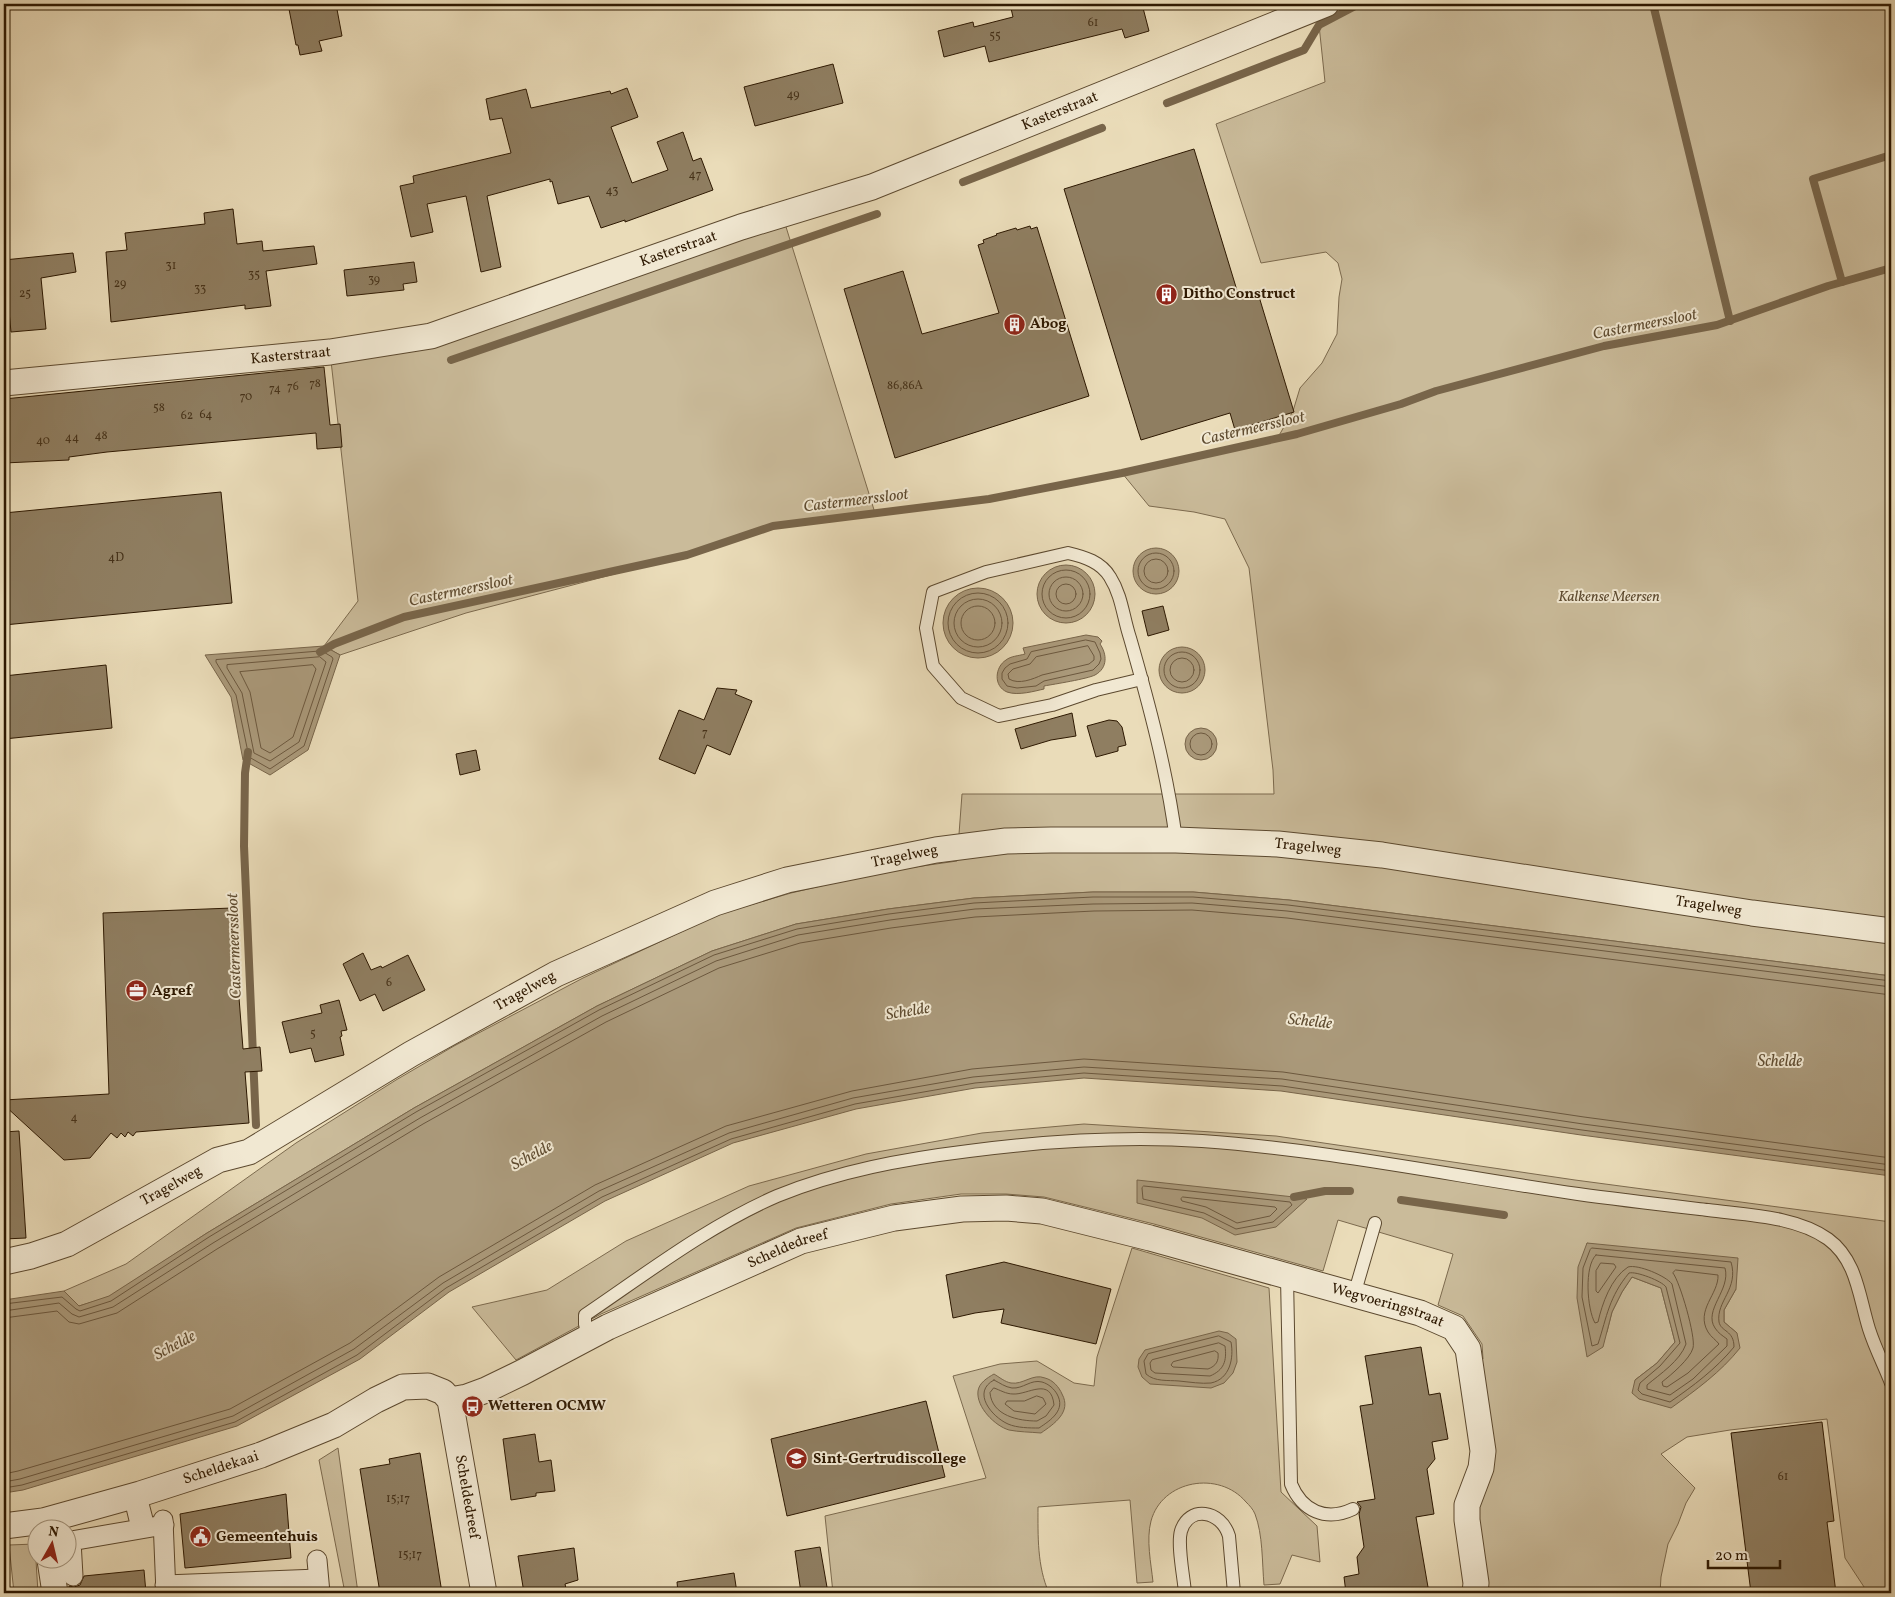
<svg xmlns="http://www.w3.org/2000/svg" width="1895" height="1597" font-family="Vollkorn,serif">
<rect width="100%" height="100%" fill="#eadcb9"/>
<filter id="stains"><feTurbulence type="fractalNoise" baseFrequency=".004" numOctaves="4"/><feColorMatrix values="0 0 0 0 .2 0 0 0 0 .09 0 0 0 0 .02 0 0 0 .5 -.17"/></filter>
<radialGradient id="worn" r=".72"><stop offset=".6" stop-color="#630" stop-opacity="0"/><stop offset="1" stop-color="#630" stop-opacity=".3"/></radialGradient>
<g fill="#cabb9a" stroke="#7c6a4e" fill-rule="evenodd">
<path d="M1359 4H1891V976L1289 900 1193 892H1093L974 898 888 909 796 924 712 951 597 1006 414 1108 207 1233 109 1297 79 1306 64 1291 126 1264 296 1143 396 1080 454 1046 583 978 719 914 791 893 880 872 957 861 962 794H1274L1273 770 1249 568 1225 519 1194 512 1149 506 1122 473 1277 439 1293 411 1300 388 1322 363 1337 334 1339 297 1342 279 1338 263 1326 252 1261 263 1216 124 1325 82 1319 25Z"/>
<path d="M782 214 875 513 773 526 687 555 466 613 340 655 324 646 358 601 330 352 431 336Z"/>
<path d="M1084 1124 1276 1136 1575 1180 1891 1222V1593H1868L1845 1558 1827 1419 1730 1430 1687 1437 1661 1454 1695 1488 1686 1503 1678 1524 1668 1544 1661 1577 1660 1593H1486L1477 1517V1356L1483 1359 1482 1344 1463 1316 1438 1305 1453 1254 1338 1220 1323 1271 1154 1224 1044 1197 1006 1194H961L891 1204 796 1228 601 1314 516 1360 472 1307 547 1290 626 1241 749 1186 866 1154 982 1133ZM1587 1243 1736 1289 1724 1310V1322L1737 1333 1635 1380 1657 1363 1675 1342 1661 1288 1632 1277 1622 1292 1612 1312 1607 1332 1588 1356 1583 1329Z"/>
<path d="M1132 1248 1269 1288 1281 1492 1317 1526 1320 1562 1292 1555 1280 1584 1264 1585C1262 1562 1263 1535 1255 1514 1253 1509 1249 1505 1246 1502 1219 1470 1162 1480 1151 1521 1146 1540 1151 1563 1153 1582L1137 1583 1130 1500 1038 1507C1038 1536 1037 1566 1049 1593H833L825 1516 986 1478 953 1376 1000 1364 1037 1361 1074 1383 1094 1386 1097 1357Z"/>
<path d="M338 1448 358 1593H345L319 1460Z"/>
<path d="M35 1544 38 1593H14L9 1545Z"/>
</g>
<g fill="#aa997a" stroke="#78654a">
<circle cx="1156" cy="571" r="23"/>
<circle cx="1066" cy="594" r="29"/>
<circle cx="978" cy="623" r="35"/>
<path d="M1086 635 1098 637 1102 641 1100 644C1107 654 1108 668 1095 675 1087 679 1055 684 1044 686V689C1035 691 1018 696 1007 692 993 686 995 667 1006 660 1011 656 1018 656 1025 654L1023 648Z"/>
<path d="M324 646 340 655 308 750 270 775 243 760 231 697 205 655Z"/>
<circle cx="1182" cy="670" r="23"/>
<circle cx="1201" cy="744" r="16"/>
<path d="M1093 892H1193L1289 900 1891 976V1176L1581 1135 1281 1091 1084 1078 975 1088 856 1109 733 1143 605 1201 449 1292 360 1359 237 1426 23 1490 4 1493V1300L64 1291 79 1306 109 1296 207 1233 414 1108 597 1006 712 951 796 924 888 909 974 898Z"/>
<path d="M1137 1180 1294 1197 1307 1199 1276 1227 1235 1235 1202 1218 1137 1203Z"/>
<path d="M1587 1243 1738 1258 1736 1289 1724 1310V1322L1737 1333 1740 1348C1721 1372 1696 1390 1671 1408L1639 1399 1632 1393 1635 1380 1657 1363 1675 1342 1661 1288 1632 1277 1622 1292 1612 1312 1603 1347 1587 1357 1577 1298 1578 1267Z"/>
<path d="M1219 1331 1228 1333 1236 1339 1237 1362 1233 1373 1224 1383 1211 1388 1150 1384 1142 1377 1138 1367 1139 1359 1145 1350Z"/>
<path d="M994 1374C999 1377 1005 1382 1011 1383 1023 1385 1033 1373 1045 1378 1053 1380 1059 1387 1062 1394 1072 1412 1054 1424 1041 1433 1030 1432 1019 1432 1009 1430 995 1426 976 1407 978 1391 979 1383 987 1378 994 1374Z"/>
</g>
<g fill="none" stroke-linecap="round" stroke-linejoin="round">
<g stroke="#6c583e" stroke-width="1">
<circle cx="1156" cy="571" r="18"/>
<circle cx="1156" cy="571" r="12"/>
<circle cx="1066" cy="594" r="24"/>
<circle cx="1066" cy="594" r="17"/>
<circle cx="1066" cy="594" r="10"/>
<circle cx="978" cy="623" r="30"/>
<circle cx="978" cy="623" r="24"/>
<circle cx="978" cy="623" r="17"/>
<path d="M1086 640 1095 642 1100 653 1101 659 1099 664 1093 670 1044 681 1036 686 1017 688 1007 686 1002 679V673L1005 668 1010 664 1027 659 1031 652Z"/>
<path d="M1088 646 1094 656V660L1089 664 1042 675C1033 679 1019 685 1009 679L1008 674 1013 669 1030 664 1036 657Z"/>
<path d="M322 651 332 657 333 659 304 746 270 769 249 757 236 695 216 662V660Z"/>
<circle cx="1182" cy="670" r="18"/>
<path d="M320 657 326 662 299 742 270 761 254 753 242 693 227 668V665Z"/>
<circle cx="1182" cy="670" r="12"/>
<path d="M313 665 316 669 293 737 270 753 261 748 250 692 240 672Z"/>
<circle cx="1201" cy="744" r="11"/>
<path d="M1144 1186 1290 1202 1292 1205 1273 1222 1236 1229 1204 1213 1143 1199 1142 1188Z"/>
<path d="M1183 1197 1275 1207 1277 1209 1270 1216 1237 1223 1206 1207 1182 1201 1181 1199Z"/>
<path d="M1592 1248 1731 1262C1739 1289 1716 1301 1719 1322 1721 1332 1734 1330 1734 1347 1716 1369 1693 1386 1670 1402L1642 1394 1638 1390 1640 1383 1660 1366 1680 1343 1666 1287C1662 1281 1636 1271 1629 1273 1609 1297 1607 1316 1598 1344L1592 1346 1582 1297 1583 1268 1590 1250Z"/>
<path d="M1596 1255 1725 1268C1731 1290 1703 1310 1715 1328 1718 1333 1723 1336 1727 1339V1346L1693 1379 1670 1395 1647 1389V1385C1660 1374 1680 1361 1686 1344L1672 1284C1666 1276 1638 1264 1628 1267 1611 1278 1602 1304 1598 1322L1595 1323C1587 1309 1584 1266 1596 1255Z"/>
<path d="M1601 1263 1614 1264 1616 1267 1598 1293 1596 1291V1271Z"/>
<path d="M1676 1270 1718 1275C1719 1294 1695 1310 1708 1332 1711 1337 1716 1340 1719 1344L1688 1373 1667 1387 1663 1386 1662 1382C1671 1375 1690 1359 1693 1348 1696 1337 1680 1282 1673 1273Z"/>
<path d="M4 1304 62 1297 76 1309 80 1311 111 1301 209 1237 416 1112 599 1010 714 955 797 929 889 914 974 903 1093 897H1193L1288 905 1891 981"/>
<path d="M4 1311 59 1303 72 1314 79 1317 113 1307 213 1243 420 1118 602 1016 716 961 798 935 890 920 975 909 1093 904 1192 903 1287 911 1891 987"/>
<path d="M4 1318 57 1311 69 1322 79 1324 117 1313 217 1249 423 1124 606 1022 719 968 800 943 891 928 975 917 1094 911 1192 910 1287 918 1891 995"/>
<path d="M1219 1336 1231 1342C1234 1358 1230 1379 1211 1383 1202 1384 1189 1382 1179 1381 1168 1380 1155 1382 1146 1374L1144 1361 1148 1354Z"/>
<path d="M1219 1343 1225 1346C1227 1361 1224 1370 1210 1376L1155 1373 1151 1370 1150 1363 1152 1360Z"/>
<path d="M1215 1351 1218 1353C1219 1361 1216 1366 1208 1369L1173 1367 1171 1365 1173 1362Z"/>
<path d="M994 1380C1000 1383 1005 1387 1012 1388 1023 1389 1031 1379 1042 1382 1049 1384 1054 1389 1057 1394 1066 1410 1051 1420 1039 1428 1030 1428 1017 1428 1008 1424 992 1417 971 1392 994 1380Z"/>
<path d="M994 1388C1000 1390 1006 1394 1013 1394 1028 1395 1051 1376 1054 1405L1046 1416 1037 1421C1019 1421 992 1416 990 1393Z"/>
<path d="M1037 1396 1043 1398 1046 1404 1035 1414 1014 1411 1005 1404 1007 1401H1024Z"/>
<path d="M4 1474 18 1471 230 1409 350 1343 439 1277 595 1185 726 1126 852 1091 972 1069 1084 1059 1283 1072 1584 1117 1891 1158"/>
<path d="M4 1482 20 1479 233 1416 354 1349 443 1283 599 1191 729 1133 853 1098 973 1077 1084 1067 1282 1079 1583 1124 1891 1165"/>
<path d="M4 1488 22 1485 235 1422 357 1355 446 1288 602 1197 731 1139 855 1104 975 1083 1084 1073 1282 1086 1582 1130 1891 1171"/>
</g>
<g stroke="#78654a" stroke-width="8">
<path d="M1653 4 1730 321"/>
<path d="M1167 103 1304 50 1319 25 1359 4"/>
<path d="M963 182 1102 128"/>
<path d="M1842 282 1813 179 1891 155"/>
<path d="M451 360 877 214"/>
<path d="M320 652 334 644 404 617 687 555 773 526 989 499 1122 473 1297 434 1401 404 1436 391 1604 346 1717 325 1828 286 1891 268"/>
<path d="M248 752 245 773 244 846 256 1125"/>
<path d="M1294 1197 1325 1191H1350"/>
<path d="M1401 1200 1504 1215"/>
</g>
</g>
<g fill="#8f7e61" stroke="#2d1801">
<path d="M288 4H336L342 36 319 41 322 51 300 55 298 45H296Z"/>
<path d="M1010 4H1142L1149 31 1125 38 1122 29 989 62 985 46 944 57 938 31 973 22 974 27 1013 17Z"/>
<path d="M833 64 843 103 755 126 744 87Z"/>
<path d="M627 88 638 117 611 127 632 183 668 170 657 142 683 132 693 161 701 158 713 190 625 222V220L601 228 589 196 558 204 552 181 550 182V179L487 196 501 267 481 272 466 196 427 204 433 232 411 237 400 186 414 183 413 176 511 153 502 118 490 120 486 99 526 89 531 108 610 91 611 94Z"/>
<path d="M1194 149 1239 297 1257 290 1294 412 1235 430 1230 413 1141 440 1064 189Z"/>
<path d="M233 209 237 244 262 241 263 251 314 246 317 264 266 271 271 306 245 309V305L111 322 106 252 127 250 125 233 205 224 204 213Z"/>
<path d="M1030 226 1031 229 1037 227 1089 396 895 458 844 289 903 271 922 334 999 313 978 245 984 243 983 240 997 235 996 234 1016 228 1017 230Z"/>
<path d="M73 253 76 272 41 278 46 329 11 332 4 260Z"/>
<path d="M414 262 417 282 403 284 404 290 347 296 344 270Z"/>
<path d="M324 367 330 425 340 424 342 447 317 449 316 433 107 452 69 457V460L4 463V399Z"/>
<path d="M221 492 232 603 4 625V513Z"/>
<path d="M1163 606 1169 630 1148 636 1142 611Z"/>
<path d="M106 665 112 728 4 739V676Z"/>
<path d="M717 688 737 690 735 694 752 701 730 755 707 745 695 774 659 759 679 710 704 720Z"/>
<path d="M1072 713 1076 736 1051 740 1021 749 1015 729Z"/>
<path d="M1109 720 1117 721 1122 727 1126 745 1118 747V751L1096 757 1087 726Z"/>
<path d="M476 750 480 770 460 775 456 754Z"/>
<path d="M232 908 243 1049 260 1047 262 1071 245 1072 249 1123 136 1132 133 1136 128 1132 125 1137 121 1133 117 1138 111 1133 90 1158 64 1160 4 1105V1100L109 1094 103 913Z"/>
<path d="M363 953 371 970 381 966 382 968 408 955 425 990 383 1011 375 994 360 1001 343 964Z"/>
<path d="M339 1000 347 1030 341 1031 342 1036 340 1037 344 1055 315 1062 311 1048 290 1053 282 1022 322 1013 320 1005Z"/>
<path d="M19 1131 26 1238 4 1239V1132Z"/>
<path d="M1004 1262 1111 1289 1096 1344 1001 1323 1004 1309 975 1313 953 1318 946 1275Z"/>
<path d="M1421 1347 1429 1395 1440 1393 1448 1439 1432 1442 1435 1459 1427 1469 1434 1514 1416 1517 1429 1593H1346L1344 1577 1359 1574 1357 1557 1364 1547 1359 1514 1361 1507 1357 1502 1375 1499 1360 1406 1373 1404 1365 1356Z"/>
<path d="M926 1401 945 1477 787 1516 771 1439Z"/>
<path d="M1822 1422 1834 1521 1827 1522 1836 1593H1751L1731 1433Z"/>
<path d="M535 1434 539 1462 551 1460 555 1491 536 1493V1496L511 1500 503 1439Z"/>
<path d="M420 1453 442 1593H380L360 1469 390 1464 389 1459Z"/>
<path d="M286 1494 291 1558 185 1568 180 1514Z"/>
<path d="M820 1547 828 1593H801L795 1551Z"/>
<path d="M574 1548 578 1580 565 1584 567 1593H524L518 1556Z"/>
<path d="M144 1570 146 1593H69V1586L74 1587 80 1585 84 1576Z"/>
<path d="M734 1573 737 1593H678L677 1582Z"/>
</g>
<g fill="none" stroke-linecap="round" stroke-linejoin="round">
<defs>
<g id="service">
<path d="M1142 679 1096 690 1052 705 999 716 961 698 933 666 926 628 933 592 986 572 1068 553C1085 557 1101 562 1110 577 1122 596 1123 617 1130 638 1149 704 1167 771 1176 840"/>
<path d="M1287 1277 1291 1484C1302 1511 1326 1522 1353 1509"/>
<path d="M1354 1295 1375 1223"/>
<path d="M588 1338 585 1324V1315C647 1273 708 1226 777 1196 838 1171 904 1159 969 1151 1046 1141 1124 1136 1202 1141 1328 1150 1453 1176 1578 1194 1621 1200 1665 1205 1708 1210 1746 1215 1796 1216 1828 1239 1857 1260 1859 1297 1869 1329 1875 1348 1884 1365 1891 1383"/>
<path d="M140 1494 147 1521"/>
<path d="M130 1497 136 1522"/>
<path d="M1185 1593C1184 1578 1177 1545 1181 1531 1189 1505 1221 1510 1229 1536L1234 1593"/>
</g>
<g id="pedestrian">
<path d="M163 1520 166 1593"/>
<path d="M317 1560 320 1593"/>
<path d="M73 1576 71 1541 164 1525"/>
<path d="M165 1585 318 1579"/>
</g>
<g id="minor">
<path id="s1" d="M4 383 330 352 431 336 741 227 872 187 1326 4"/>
<path id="s2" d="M4 1262 31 1256 67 1244 218 1160 249 1152 411 1054 556 974 715 903 787 880 936 850 1006 841 1051 840H1176L1278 844 1382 855 1752 913 1891 931"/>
<path id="s3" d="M450 1400 467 1397 486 1390 523 1372 608 1327 801 1241 894 1218 962 1209 1006 1208 1042 1211 1150 1238 1420 1313 1454 1328 1468 1349 1483 1451 1481 1468 1467 1505V1520L1476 1583 1475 1593"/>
<path id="s4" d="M4 1526 43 1521 140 1494 261 1455 334 1425 376 1400 403 1387 428 1386 443 1392 450 1400 484 1593"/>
<path d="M50 1560 55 1593"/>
</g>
</defs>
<use href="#service" stroke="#5c492f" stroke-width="14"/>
<use href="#pedestrian" stroke="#5c492f" stroke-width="21"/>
<use href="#minor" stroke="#5c492f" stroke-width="27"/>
<use href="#service" stroke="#f1e8d2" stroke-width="12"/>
<use href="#pedestrian" stroke="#f1e8d2" stroke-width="19"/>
<use href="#minor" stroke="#f1e8d2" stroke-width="25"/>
</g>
<defs>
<symbol id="building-disc" viewBox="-11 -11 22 22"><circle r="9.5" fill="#8f2418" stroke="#f1e8d2"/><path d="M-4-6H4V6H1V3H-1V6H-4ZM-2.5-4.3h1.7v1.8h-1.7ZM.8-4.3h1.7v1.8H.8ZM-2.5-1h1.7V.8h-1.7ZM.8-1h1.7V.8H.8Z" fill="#fff"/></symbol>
<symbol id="office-disc" viewBox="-11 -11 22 22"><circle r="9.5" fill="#8f2418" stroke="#f1e8d2"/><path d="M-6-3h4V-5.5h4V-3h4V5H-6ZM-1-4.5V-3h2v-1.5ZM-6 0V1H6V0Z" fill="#fff"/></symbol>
<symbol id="bus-disc" viewBox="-11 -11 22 22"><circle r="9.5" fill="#8f2418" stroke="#f1e8d2"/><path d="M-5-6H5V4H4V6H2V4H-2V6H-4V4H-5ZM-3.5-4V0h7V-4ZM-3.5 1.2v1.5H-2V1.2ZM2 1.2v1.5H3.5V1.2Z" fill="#fff"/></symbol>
<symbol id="school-disc" viewBox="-11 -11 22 22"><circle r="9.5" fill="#8f2418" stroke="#f1e8d2"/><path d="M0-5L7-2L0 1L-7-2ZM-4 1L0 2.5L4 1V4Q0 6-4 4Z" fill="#fff"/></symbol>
<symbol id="civic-disc" viewBox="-11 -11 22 22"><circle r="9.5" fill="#8f2418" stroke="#f1e8d2"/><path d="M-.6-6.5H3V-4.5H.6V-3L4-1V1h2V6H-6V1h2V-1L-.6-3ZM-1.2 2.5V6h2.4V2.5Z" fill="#fff"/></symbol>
</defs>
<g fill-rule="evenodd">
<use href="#building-disc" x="1154" y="282" width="25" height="25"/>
<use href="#building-disc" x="1002" y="312" width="25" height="25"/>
<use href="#office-disc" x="124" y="978" width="25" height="25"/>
<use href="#bus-disc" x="460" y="1394" width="25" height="25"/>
<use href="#school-disc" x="784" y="1446" width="25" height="25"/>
<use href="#civic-disc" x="188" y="1524" width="25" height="25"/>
</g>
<g text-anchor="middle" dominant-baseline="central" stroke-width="4" stroke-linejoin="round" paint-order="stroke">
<g font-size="12" fill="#463219">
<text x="1093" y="23">61</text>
<text x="995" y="36">55</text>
<text x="793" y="95">49</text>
<text x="695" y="175">47</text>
<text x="612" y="191">43</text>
<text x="171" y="266">31</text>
<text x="254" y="275">35</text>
<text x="374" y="280">39</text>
<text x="120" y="284">29</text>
<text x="200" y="289">33</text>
<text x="25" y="294">25</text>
<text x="315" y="384">78</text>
<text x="905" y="386">86,86A</text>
<text x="293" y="387">76</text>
<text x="275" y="389">74</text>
<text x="246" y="397">70</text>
<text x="159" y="408">58</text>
<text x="206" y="415">64</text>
<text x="187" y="416">62</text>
<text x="101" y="436">48</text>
<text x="72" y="438">44</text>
<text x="43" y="441">40</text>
<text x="116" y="558">4D</text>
<text x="705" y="733">7</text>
<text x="389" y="983">6</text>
<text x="313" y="1034">5</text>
<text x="74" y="1118">4</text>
<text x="1783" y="1477">61</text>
<text x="398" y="1499">15;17</text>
<text x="410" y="1555">15;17</text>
</g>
<g font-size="15" fill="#2d1801" stroke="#f1e8d2">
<text stroke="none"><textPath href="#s1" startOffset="1098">Kasterstraat</textPath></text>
<text stroke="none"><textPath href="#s1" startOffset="692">Kasterstraat</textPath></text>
<text stroke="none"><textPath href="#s1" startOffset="288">Kasterstraat</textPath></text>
<text stroke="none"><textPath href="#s2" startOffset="1400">Tragelweg</textPath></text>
<text stroke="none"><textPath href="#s2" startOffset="995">Tragelweg</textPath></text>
<text stroke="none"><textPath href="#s2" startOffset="1805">Tragelweg</textPath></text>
<text stroke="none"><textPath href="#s2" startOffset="590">Tragelweg</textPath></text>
<text stroke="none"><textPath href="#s2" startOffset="185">Tragelweg</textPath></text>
<text stroke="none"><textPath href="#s3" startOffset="371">Scheldedreef</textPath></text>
<text stroke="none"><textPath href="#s3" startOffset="989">Wegvoeringstraat</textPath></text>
<text stroke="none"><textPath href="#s4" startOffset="225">Scheldekaai</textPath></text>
<text stroke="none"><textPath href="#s4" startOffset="575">Scheldedreef</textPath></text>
</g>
<g font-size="15" font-weight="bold" fill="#2d1801" stroke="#f1e8d2" text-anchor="start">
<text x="1183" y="294">Ditho Construct</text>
<text x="1030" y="324">Abog</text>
<text x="152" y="991">Agref</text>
<text x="488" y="1406">Wetteren OCMW</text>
<text x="813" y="1459">Sint-Gertrudiscollege</text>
<text x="216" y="1537">Gemeentehuis</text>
</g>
<g font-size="15" font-style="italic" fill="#5c492f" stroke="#f1e8d2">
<text x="1609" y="597">Kalkense Meersen</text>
</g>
<g font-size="16" font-style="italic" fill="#5f4c31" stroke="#f1e8d2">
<text transform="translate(1645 325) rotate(-11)">Castermeerssloot</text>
<text transform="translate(1253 429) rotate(-13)">Castermeerssloot</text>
<text transform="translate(856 501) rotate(-7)">Castermeerssloot</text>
<text transform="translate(461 591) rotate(-12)">Castermeerssloot</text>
<text transform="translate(235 946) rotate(-92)">Castermeerssloot</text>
<text transform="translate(908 1012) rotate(-9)">Schelde</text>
<text transform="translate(1310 1022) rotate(6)">Schelde</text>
<text x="1780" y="1062">Schelde</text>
<text transform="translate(532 1156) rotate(-28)">Schelde</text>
<text transform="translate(175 1346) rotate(-28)">Schelde</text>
</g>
</g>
<rect width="1895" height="1597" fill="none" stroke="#eadcb9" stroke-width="20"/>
<rect x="5" y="5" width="1885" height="1587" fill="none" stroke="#2d1801" stroke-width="2.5"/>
<rect x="10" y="10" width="1875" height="1577" fill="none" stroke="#2d1801"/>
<g transform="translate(52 1544) rotate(8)"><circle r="24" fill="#f1e8d2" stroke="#a3957e"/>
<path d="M0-4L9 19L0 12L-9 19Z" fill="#8f2418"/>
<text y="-8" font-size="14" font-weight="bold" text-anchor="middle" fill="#2d1801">N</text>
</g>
<path d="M1708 1560v8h72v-8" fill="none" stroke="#2d1801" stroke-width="2.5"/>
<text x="1715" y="1560" font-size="15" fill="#2d1801" stroke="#f1e8d2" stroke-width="4" paint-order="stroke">20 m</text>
<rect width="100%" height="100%" filter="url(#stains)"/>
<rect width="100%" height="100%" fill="url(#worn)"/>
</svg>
